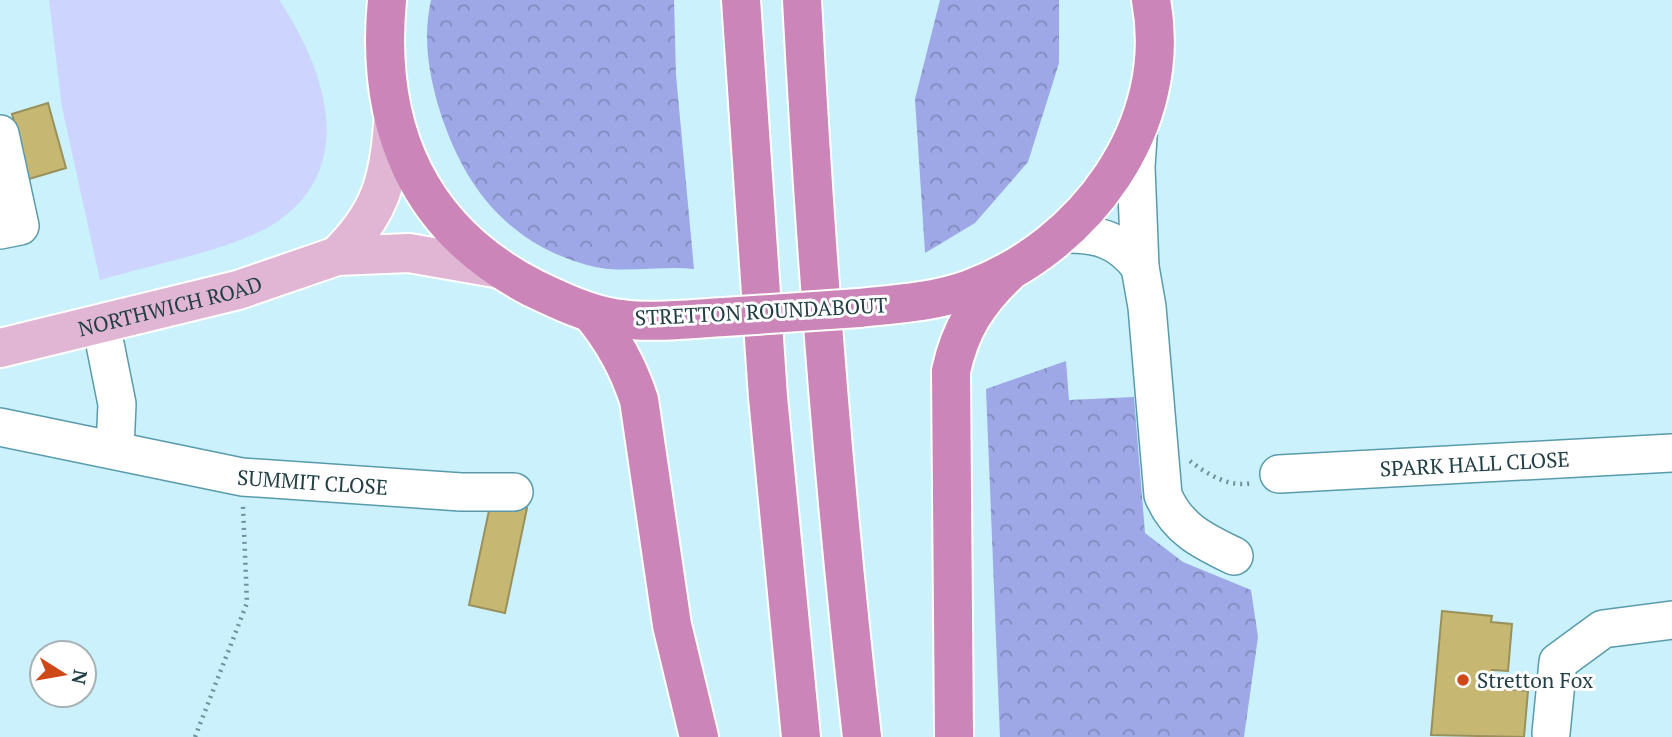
<svg xmlns="http://www.w3.org/2000/svg" width="1672" height="737" font-family="'PT Serif',serif">
<defs>
<pattern id="forest-crowns" width="20" height="18" patternUnits="userSpaceOnUse" patternTransform="scale(1.75)"><rect width="20" height="18" fill="#9fa8e7"/><path d="M2 6a3 3 0 1 1 6 0M12 15a3 3 0 1 1 6 0" fill="none" stroke="#818abd"/></pattern>
</defs>
<rect width="100%" height="100%" fill="#caf1fc"/>
<path fill="#cdd4fd" d="M49 0H279C326 70 360 170 272 225 233 249 147 266 100 280L62 107Z"/>
<g fill="url(#forest-crowns)">
<path d="M431 0H674L676 75 694 269C659 265 622 275 587 265 505 242 462 184 438 105 428 69 423 37 431 0Z"/>
<path d="M940 0H1059V63L1028 162 975 223 925 253 915 99Z"/>
<path d="M1066 361 1069 400 1134 397 1145 533 1183 562 1251 590 1258 637 1244 737H1000L986 389Z"/>
</g>
<g fill="#c6b772" stroke="#9a905b" stroke-width="2">
<path d="M48 103 66 168 29 179 12 114Z"/>
<path d="M491 501 527 508 505 613 469 605Z"/>
<path d="M1442 611 1492 616 1491 622 1512 624 1508 671 1492 670 1491 688 1528 691 1524 737 1431 735Z"/>
</g>
<g fill="none" stroke-linecap="round" stroke-linejoin="round">
<defs>
<g id="minor">
<path d="M1139 122 1136 167 1140 267 1147 307 1163 495C1177 529 1203 541 1234 556"/>
<path d="M0 134 20 226 0 230"/>
<path d="M1064 234C1097 233 1120 240 1140 267"/>
<path d="M101 324 117 404 115 449"/>
<path id="s1" d="M0 427 242 477 461 492H514"/>
<path id="s2" d="M1279 474 1672 453"/>
<path d="M1551 733 1558 662 1603 629 1672 620"/>
</g>
<g id="major">
<path d="M337 256C379 215 389 182 393 124"/>
<path id="s3" d="M0 348 238 290 337 256 409 253 501 269"/>
</g>
<g id="highway">
<path d="M387 0C375 127 417 228 533 288 558 300 585 313 613 318 649 324 688 319 724 317"/>
<path d="M741 0 768 397 801 737"/>
<path d="M802 0C815 246 834 492 862 737"/>
<path d="M859 308C896 304 935 302 970 289 1084 247 1175 126 1151 0"/>
<path d="M591 313C614 341 628 367 639 400L672 625 699 737"/>
<path d="M954 737 951 371C960 330 977 302 1008 273"/>
</g>
</defs>
<use href="#minor" stroke="#599bad" stroke-width="40"/>
<use href="#major" stroke="#fff" stroke-width="42"/>
<use href="#highway" stroke="#fff" stroke-width="42"/>
<g stroke="#70919a" stroke-width="4.5" stroke-dasharray="2 5" stroke-linecap="butt">
<path d="M1190 461C1207 474 1229 488 1252 483"/>
<path d="M195 737 247 603 243 506"/>
</g>
<use href="#minor" stroke="#fff" stroke-width="37"/>
<use href="#major" stroke="#e0b6d4" stroke-width="38"/>
<use href="#highway" stroke="#cc85b8" stroke-width="38"/>
<defs>
<path id="highway-bridge" d="M724 317 859 308"/>
</defs>
<use href="#highway-bridge" stroke="#fff" stroke-width="42" stroke-linecap="butt"/>
<use href="#highway-bridge" stroke="#cc85b8" stroke-width="38"/>
</g>
<circle fill="#cf4817" stroke="#fff" stroke-width="2.5" cx="1463" cy="680" r="7"/>
<g text-anchor="middle" dominant-baseline="central" stroke-width="6" stroke-linejoin="round" paint-order="stroke">
<g font-size="21" fill="#233f46" stroke="#fff">
<text stroke="none"><textPath href="#s3" startOffset="175">NORTHWICH ROAD</textPath></text>
<text transform="translate(761 311) rotate(-3)">STRETTON ROUNDABOUT</text>
<text stroke="none"><textPath href="#s2" startOffset="196">SPARK HALL CLOSE</textPath></text>
<text stroke="none"><textPath href="#s1" startOffset="318">SUMMIT CLOSE</textPath></text>
</g>
<g font-size="21" fill="#233f46" stroke="#fff" text-anchor="start">
<text x="1477" y="680">Stretton Fox</text>
</g>
</g>
<g transform="translate(63 674) rotate(101)"><circle r="33" fill="#ffffff" stroke="#a7b2b5" stroke-width="2"/>
<path d="M0-5L12 26L0 18L-12 26Z" fill="#cf4817"/>
<text y="-10" font-size="19" font-weight="bold" text-anchor="middle" fill="#233f46">N</text>
</g>
</svg>
